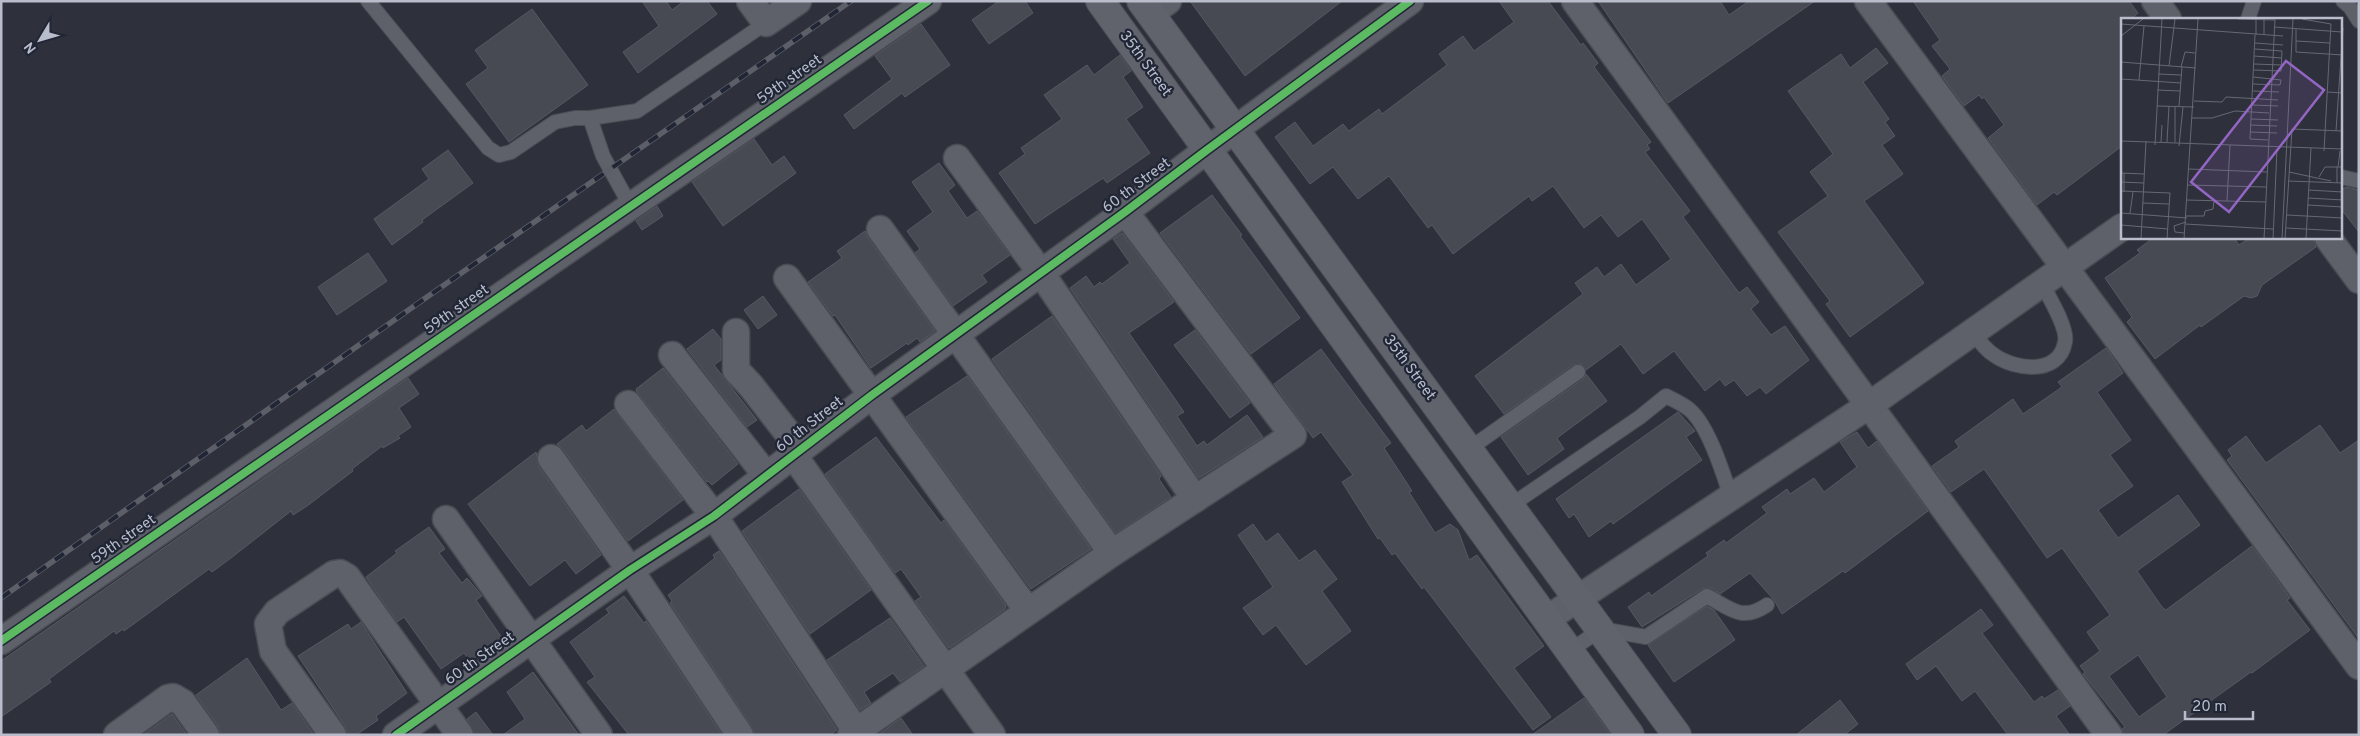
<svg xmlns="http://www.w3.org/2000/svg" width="2360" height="736" font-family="Overpass,sans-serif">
<rect width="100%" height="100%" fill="#2e313b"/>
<g fill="#474a52" stroke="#565963" fill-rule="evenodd">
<path d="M642 1H666L672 10 684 1H707L717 14 638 73 623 52 659 26Z"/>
<path d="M999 1H1025L1033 13 989 44 972 20Z"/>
<path d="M1190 1H1342L1245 76Z"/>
<path d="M1499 1H1548L1581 45 1583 43 1598 63 1594 67 1651 142 1647 145 1650 149 1645 152 1690 211 1683 217 1739 293 1747 287 1759 302 1751 309 1771 335 1785 326 1809 360 1766 394 1760 387 1747 396 1734 380 1725 386 1720 379 1705 391 1674 351 1643 374 1621 344 1586 370 1581 364 1573 365 1504 414 1475 376 1583 294 1575 283 1597 267 1604 277 1621 264 1636 285 1671 259 1642 219 1618 237 1601 215 1584 228 1553 186 1532 201 1529 196 1453 254 1432 225 1428 228 1389 176 1358 199 1333 167 1310 184 1275 137 1295 122 1313 146 1343 124 1349 131 1379 109 1382 114 1447 65 1439 54 1463 36 1474 51 1514 22Z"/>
<path d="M1598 1H1720L1729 15 1749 1H1815L1668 103Z"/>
<path d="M1913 1H2129L2138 13 2131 19H2122V146L2057 195 2054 192 2037 205 1988 138 2004 125 1984 97 1982 99 1979 95 1964 106 1942 76 1950 69 1932 46 1940 40Z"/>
<path d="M532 9 588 85 509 142 466 84 488 68 475 50Z"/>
<path d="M921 24 950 65 905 97 902 93 854 129 844 115 892 79 875 56Z"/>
<path d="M1876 48 1888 63 1863 82 1889 119 1885 122 1895 136 1882 145 1903 174 1864 201 1924 283 1850 337 1826 304 1830 301 1778 232 1828 196 1810 172 1833 154 1788 91 1841 54 1850 68Z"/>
<path d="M1120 55 1131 71 1123 77 1143 107 1126 119 1150 153 1107 183 1103 178 1035 224 999 173 1025 154 1021 148 1062 119 1044 95 1087 65 1094 75Z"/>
<path d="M754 139 772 165 784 156 796 173 723 226 692 182Z"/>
<path d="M448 150 473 183 422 220 423 222 392 245 374 219 429 179 422 169Z"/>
<path d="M939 163 955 185 948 191 967 218 977 211 1010 255 982 275 987 282 953 306 915 253 920 249 907 231 933 212 912 182Z"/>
<path d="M2346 187 2359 190V232L2341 209V190Z"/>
<path d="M1212 195 1242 235 1240 236 1300 318 1251 354 1160 233Z"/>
<path d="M657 206 663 216 642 230 636 221Z"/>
<path d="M865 231 868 238 935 331 920 342 917 338 908 345 907 343 871 368 835 315 833 316 808 282 842 258 837 251Z"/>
<path d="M1122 233 1174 302 1129 333 1184 412 1177 416 1197 446 1204 441 1207 445 1247 415 1263 437 1199 478 1070 288 1086 276 1094 287 1100 282 1102 284 1130 263 1113 239Z"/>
<path d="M2153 238H2234L2239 245 2250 238H2313L2316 247 2262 285 2257 296 2251 298 2244 296 2201 327 2200 325 2155 359 2127 322 2132 317 2105 278 2140 253 2137 250Z"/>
<path d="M368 253 387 281 337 315 318 287Z"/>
<path d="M763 296 777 315 758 329 744 310Z"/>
<path d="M1052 316 1161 476 1159 479 1171 497 1116 533 992 359Z"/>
<path d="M713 329 721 339V360L714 365 757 420 747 427 687 349Z"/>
<path d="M1195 330 1250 403 1230 418 1174 345Z"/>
<path d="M2106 348 2123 373 2097 392 2131 440 2110 455 2133 486 2098 510 2118 538 2178 495 2200 525 2137 571 2162 607 2166 610 2252 546 2290 598 2287 600 2310 630 2252 673 2251 672 2163 735H2124L2122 729 2125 727 2083 674 2085 672 2080 666 2100 651 2087 632 2110 615 2062 548 2047 558 1984 469 1951 492 1932 466 1959 447 1955 441 2013 399 2023 414 2062 387 2058 382ZM2138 655 2167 697 2139 717 2109 676Z"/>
<path d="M1321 349 1391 443 1384 448 1412 491 1409 492 1435 533 1450 524 1458 530 1469 560 1477 555 1544 646 1514 668 1551 717 1533 730 1424 587 1422 589 1395 553 1392 555 1380 538 1378 539 1342 482 1353 475 1321 432 1313 438 1274 384Z"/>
<path d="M663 368 738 464 712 485 708 481 707 482 637 392 636 389Z"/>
<path d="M1586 374 1607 401 1557 438 1564 449 1528 475 1501 437 1583 379Z"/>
<path d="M967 376 1091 549 1031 589 906 417Z"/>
<path d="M408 378 419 394 399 408 411 427 398 436 400 438 383 448 382 446 352 469 353 471 307 506 293 515 291 511 231 558 212 572 209 569 124 631 123 629 116 634 114 631 49 679 51 682 1 717V661Z"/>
<path d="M614 409 683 500 628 541 563 449 557 444 582 425 586 431Z"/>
<path d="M1678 412 1695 431 1686 437 1702 460 1613 524 1611 521 1589 537 1574 514 1569 518 1556 499Z"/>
<path d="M2320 425 2340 453 2359 440V639L2227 460 2232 456 2228 450 2246 436 2266 463Z"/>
<path d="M1857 432 1868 448 1877 441 1928 511 1845 573 1843 571 1782 614 1774 600 1750 573 1720 594 1711 588 1702 589 1642 627 1628 607 1649 592 1651 596 1708 556 1706 553 1724 540 1726 543 1767 513 1762 507 1787 489 1790 494 1814 478 1824 492 1857 467 1840 442Z"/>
<path d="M876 437 941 523 944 520 1006 606 1005 609 949 648 915 601 921 597 901 569 895 573 825 474Z"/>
<path d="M536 452 539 467 601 555 576 574 565 560 530 586 468 504Z"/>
<path d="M799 489 871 590 810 634 742 531Z"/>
<path d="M1253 524 1266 542 1278 533 1299 561 1315 550 1337 579 1322 591 1351 631 1306 665 1276 625 1263 635 1243 608 1273 587 1238 535Z"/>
<path d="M429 527 445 549 439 553 462 583 467 578 482 596 476 600 502 638 470 661 464 653 441 669 404 617 397 622 366 577 397 553 395 551Z"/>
<path d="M719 551 837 730 830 735H755L752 727 670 603 672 601 668 595 715 558 713 555Z"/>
<path d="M624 596 644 623 646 621 722 735H629L587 682 595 677 570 642 609 613 606 609Z"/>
<path d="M1707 606 1714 610 1735 640 1674 682 1648 645Z"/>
<path d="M1981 609 1993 625 1982 633 2034 702 2042 696 2044 699 2058 690 2070 706 2056 716 2070 735H2008L1975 691 1962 701 1936 666 1917 680 1906 664Z"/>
<path d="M890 618 924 666 900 682 893 673 864 692 871 703 860 710 827 660Z"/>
<path d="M361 622 407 693 376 716 378 720 356 735H348L345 726 298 656 348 624 351 629Z"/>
<path d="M247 658 281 710 292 703 314 735H221L218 726 196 695Z"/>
<path d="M533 672 579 735H503L525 719 507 692Z"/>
<path d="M1584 698 1611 735H1532Z"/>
<path d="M1840 700 1858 724 1844 735H1796Z"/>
<path d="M476 712 493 735H475L467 719Z"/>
<path d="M172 714 187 735H143Z"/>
<path d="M901 718 913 735H878Z"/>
</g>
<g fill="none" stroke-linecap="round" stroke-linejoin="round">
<defs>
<g id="service">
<path d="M368 1 488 148 499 155 511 152 555 122 575 118H590L637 111 766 23"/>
<path d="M2343 1 2350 7 2359 21"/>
<path d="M2248 19 2254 1"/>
<path d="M590 118 603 156 631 207"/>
<path d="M2341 177 2359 181"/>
<path d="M1973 332C1979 341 1986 350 1994 355 2015 370 2059 376 2065 342 2068 328 2049 297 2042 284"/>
<path d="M1469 449 1578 372"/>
<path d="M1510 506 1640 417 1666 396C1674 400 1683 404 1690 410 1709 427 1723 473 1731 497"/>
<path d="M1570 651 1601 629 1646 637 1707 596C1731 609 1742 622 1767 605"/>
</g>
<g id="minor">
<path d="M750 1 766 23 798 1"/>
<path d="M1575 1 2109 735"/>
<path d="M1868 1 2359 666"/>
<path d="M2155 1 2168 19"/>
<path d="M1150 14 1168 1"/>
<path d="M957 158 1041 273 1195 499"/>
<path d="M880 229 1112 553"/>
<path d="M2328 238 2359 280"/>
<path d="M787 278 1028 611"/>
<path d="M736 332V370L751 386 801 450"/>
<path d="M672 355 766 475"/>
<path d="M628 404 714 516 856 731"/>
<path d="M794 456 992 735"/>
<path d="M551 458 630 570 740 735"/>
<path d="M446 519 599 735"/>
<path d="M1547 619 1868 406 2122 227"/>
<path d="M1 641 928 1"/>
<path d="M117 735 168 698 173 697 183 703 206 735"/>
<path d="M333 735 273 651 268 624 277 612 334 574 340 573 347 577 460 735"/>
<path d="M396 735 630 570 714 516 872 395 1125 212 1207 150 1410 1"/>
<path d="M851 735 1112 553 1293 435 1125 212"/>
</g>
<g id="primary">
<path d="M1100 1 1630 735"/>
<path d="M1141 1 1677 735"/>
</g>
</defs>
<use href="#service" stroke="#4a4c54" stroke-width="16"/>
<use href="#minor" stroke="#4a4c54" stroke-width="29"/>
<use href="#primary" stroke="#4c4e58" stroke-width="30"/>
<use href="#service" stroke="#5e6169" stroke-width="14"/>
<use href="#minor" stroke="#5e6169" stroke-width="26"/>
<use href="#primary" stroke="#60636b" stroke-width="28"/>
<defs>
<path id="rail" d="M1 598 427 297 851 1"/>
</defs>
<use href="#rail" stroke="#5c5f67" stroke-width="5.5"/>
<use href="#rail" stroke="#212636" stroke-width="4" stroke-dasharray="11" stroke-linecap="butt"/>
<defs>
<g id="cycleway">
<path d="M1 641 928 1"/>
<path d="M396 735 630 570 714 516 872 395 1125 212 1207 150 1410 1"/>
</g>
</defs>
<use href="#cycleway" stroke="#212636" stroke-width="11"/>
<use href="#cycleway" stroke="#5cba63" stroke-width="8"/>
</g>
<g text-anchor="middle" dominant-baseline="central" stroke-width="4.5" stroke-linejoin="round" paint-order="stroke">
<g font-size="15" fill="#b9bdcb" stroke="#212636">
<text transform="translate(1145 64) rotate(54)">35th Street</text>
<text transform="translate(790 80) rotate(-35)">59th street</text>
<text transform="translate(1137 186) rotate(-37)">60 th Street</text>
<text transform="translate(457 310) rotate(-35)">59th street</text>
<text transform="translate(1409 368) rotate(54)">35th Street</text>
<text transform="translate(810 425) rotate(-38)">60 th Street</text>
<text transform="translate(124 540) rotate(-35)">59th street</text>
<text transform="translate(480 659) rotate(-35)">60 th Street</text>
</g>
</g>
<g transform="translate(2121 18)">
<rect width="221" height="221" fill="#2e313b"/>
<path fill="none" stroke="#666975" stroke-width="1" d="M117 1 153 2M181 1 210 6 203 133M0 6 162 18M153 9 221 14M175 11V34L222 37M134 17 129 121 147 122M135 17V1M143 17V1M0 18 22 1M175 23 209 25M134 25 162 27M133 38 161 40M0 44 75 50M133 46 161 47M48 48 54 1M60 49 64 34 74 35M133 52 160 53 161 33 134 31M37 56 60 57M0 61 60 65M18 62 23 8M132 66 159 67 160 62 132 59M36 72 59 73M132 73 158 74M206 74 222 75M73 83 101 84 105 79 157 82M131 87 157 88M36 88 73 89M58 88 61 49M71 100H91L114 93 148 95M130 101 157 102M130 107 156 108M215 113 222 10M129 114 156 115M0 123 222 131M40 124 41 107M46 124 48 88M54 124V88M34 127 41 1M58 128 62 89M216 149V165M217 149 219 133M68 151 146 154M168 154 210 163M0 155 23 156M198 159 204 149H222M167 163 222 165M0 164 23 165M66 167 145 169M187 172 222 174M0 173 49 175 46 221M3 174V155M187 180 222 182M65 182 145 184M106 183 109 127M22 185 48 186M186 187 222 189M0 195 66 200M9 195 12 174M166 197 222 200M64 198H83L84 193 92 191 93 183M64 206 152 211M0 207 47 211M165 210 222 213M63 215 54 214 53 208 65 204M20 221 25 123M63 221 77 1M143 221 154 1M152 221 156 131M161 221 172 1M164 221 171 111 222 113M185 221 190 130"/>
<path fill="#9466c4" fill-opacity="0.15" stroke="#9466c4" stroke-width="2.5" d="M165 43 203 72 108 194 70 164Z"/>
<rect width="221" height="221" fill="none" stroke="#b9bdcb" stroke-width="2.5"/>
</g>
<rect width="2360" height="736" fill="none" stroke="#b9bdcb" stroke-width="5"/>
<g transform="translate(40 40) rotate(232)" stroke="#212636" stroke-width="4" paint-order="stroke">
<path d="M0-4L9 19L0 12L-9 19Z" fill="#b9bdcb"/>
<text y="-8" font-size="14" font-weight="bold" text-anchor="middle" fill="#b9bdcb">N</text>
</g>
<path d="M2185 711v8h68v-8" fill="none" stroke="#b9bdcb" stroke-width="2.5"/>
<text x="2192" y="711" font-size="15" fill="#b9bdcb" stroke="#212636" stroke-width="4" paint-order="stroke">20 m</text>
</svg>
